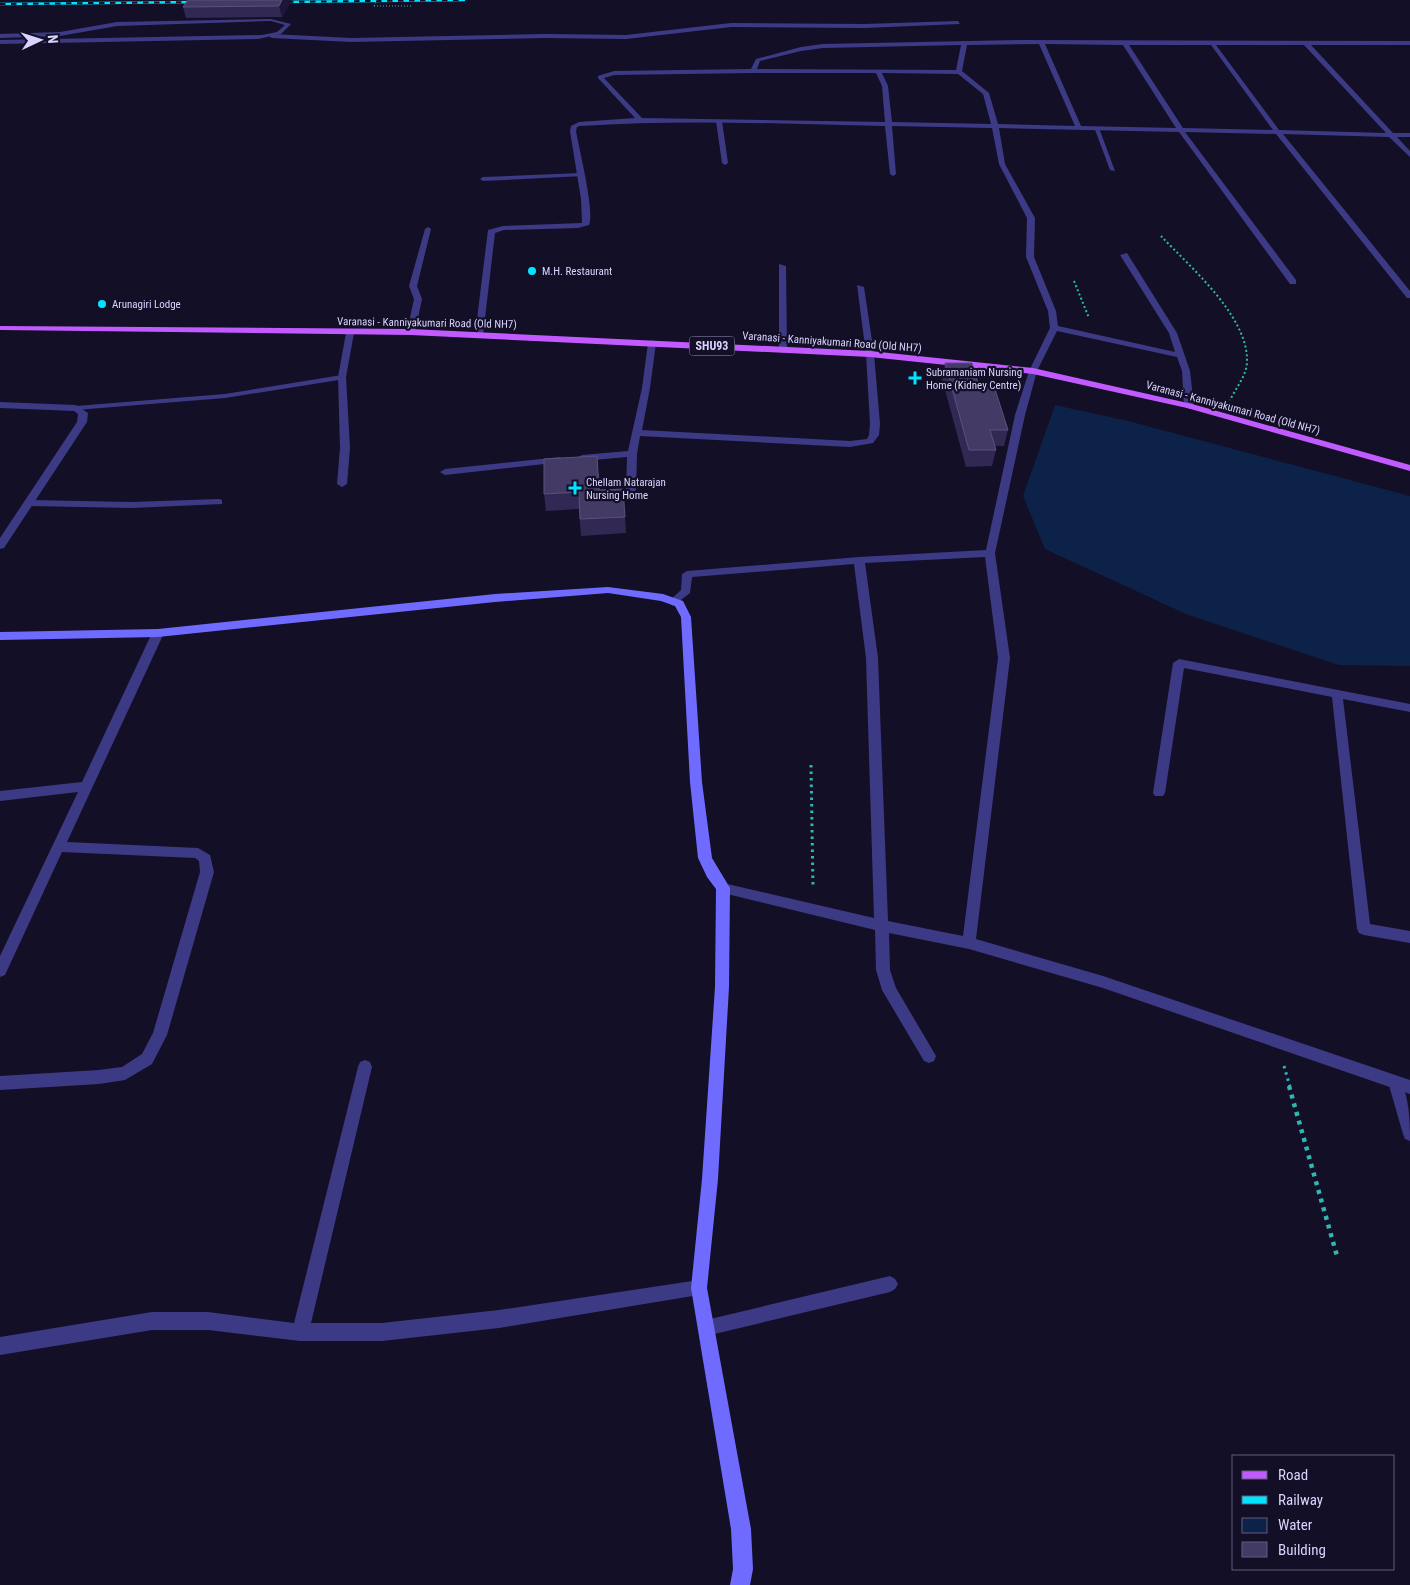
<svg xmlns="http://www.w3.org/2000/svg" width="1410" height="1585" font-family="'Roboto Condensed',sans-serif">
<rect width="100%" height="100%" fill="#130f26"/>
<path fill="#0c2248" d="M1055 405 1128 421 1410 496V666L1339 665 1186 614 1045 549 1023 496Z"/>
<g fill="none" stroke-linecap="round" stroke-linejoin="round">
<path stroke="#2fb8b0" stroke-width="1" stroke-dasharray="1 2" stroke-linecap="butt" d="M374 6H411"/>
<g stroke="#2fb8b0" stroke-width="2" stroke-dasharray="2 2.5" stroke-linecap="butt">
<path d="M1161 236C1190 267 1248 316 1247 361 1247 375 1236 388 1230 400"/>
<path d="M1074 281 1089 318"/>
</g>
<g stroke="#2fb8b0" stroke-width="3" stroke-dasharray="2.5 4" stroke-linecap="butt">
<path d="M811 765 813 888"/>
<path d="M1284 1066 1290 1087"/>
</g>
<path stroke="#2fb8b0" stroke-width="4.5" stroke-dasharray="4 5" stroke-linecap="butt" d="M1289 1086 1337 1256"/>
<g fill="#3d3a85" fill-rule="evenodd">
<path d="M271 19 291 24 281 34 258 39 0 44V40L262 35 277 32 285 25 271 21 117 26 60 36 0 38V34L60 32 117 22Z"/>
<path d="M719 119 722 121 728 163 725 165 722 163 716 121Z"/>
<path d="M1094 127 1099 128 1115 171 1110 170Z"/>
<path d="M581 173 584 175 583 176 483 181 480 179 483 177Z"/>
<path d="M428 227 431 229 417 286 422 299 415 332 411 334 407 332 414 299 409 286 425 229Z"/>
<path d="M342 375 346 377 345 379 225 398 76 410 72 408 76 406 225 394Z"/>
<path d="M219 499 222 500V504L132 508 29 506 25 503 29 500 132 502Z"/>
<path d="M1395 1076 1400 1078C1409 1098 1410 1118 1410 1141L1405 1139 1403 1134 1388 1082 1390 1078Z"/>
<path d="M890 1276 895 1279 898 1284 895 1289 890 1292 706 1336 700 1334 698 1328 700 1322 706 1320Z"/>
</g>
<g fill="#3d3a85" fill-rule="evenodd">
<path d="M958 21 960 24 864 28 731 27 626 39 545 38 351 42 272 38 269 36 272 34 351 38 545 34 626 35 731 23 864 24Z"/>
<path d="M1020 40 1410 41V45H1311L1393 133H1410V137H1397L1410 151V157L1389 137 1283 134 1410 291V298H1407L1276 134 1185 132 1296 280V284H1290L1179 132 999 128 1005 164 1035 218 1034 257 1056 311 1058 326 1175 352 1169 333 1120 255 1127 253 1177 333 1190 371 1194 406 1189 409 1184 406 1182 371 1177 357 1057 331 1037 371 1025 415 995 553 1010 658 976 939 1103 976 1410 1080V1094L1103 988 969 949 889 933 890 970 896 988 936 1056 934 1061 929 1063 924 1061 882 990 876 970 875 930 723 893 718 892 716 888 718 884 723 883 874 918 866 658 854 564 692 577 690 593 673 606 668 602 681 590 682 574 687 571 859 557 986 550 1015 415 1029 371 1050 328 1048 311 1026 257 1027 218 999 164 992 128 892 126 896 174 893 176 890 174 885 126C784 124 682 119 580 126L577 127 576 131C579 148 595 212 589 225L578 228 504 230 495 233 483 335 479 338 475 335 488 230 503 226 582 223 581 199 570 131 571 126 579 122 635 118 598 78V76L614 71 751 69 756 59 801 47 823 44ZM1039 44 1075 126 998 124 989 93 962 71 967 45ZM1045 44 1123 45 1176 128 1081 126ZM961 45 956 70 757 69 760 61 801 51 823 48ZM1129 45H1211L1273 130 1183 128ZM1216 45H1304L1386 133 1279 130ZM753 73H876L882 86 885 122 642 118 604 78 614 75ZM882 73 958 74 983 94 991 124 892 122 888 86ZM985 557 998 658 963 936 888 921 878 658 865 563Z"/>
<path d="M779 264 786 266 787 350 783 353 779 350Z"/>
<path d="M857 285 864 287 874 354 880 424 879 435 873 443 850 447 640 436 637 454 636 491 631 494 626 491 627 457 582 461 577 458 582 455 628 451 642 388 648 343 652 340 656 343 650 388 642 430 850 441 867 439 869 435 870 424 866 354Z"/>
<path d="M350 330 354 333 346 377 350 448 347 484 342 487 337 484 340 448 338 377 346 333Z"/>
<path d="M0 402 76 405 88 413 87 422 4 548 0 549V538L77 422 78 414 74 411 0 408Z"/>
<path d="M560 457 565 460 563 462 445 475 440 472 445 469Z"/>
<path d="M158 629 164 633 67 842 198 848 210 855 214 872 167 1035 152 1064 125 1080 99 1084 0 1090V1076L99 1070 122 1067 142 1054 153 1033 200 872 199 861 195 858 62 852 5 975 0 977V956L78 792 0 801V791L82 782 152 633Z"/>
<path d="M1179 659 1410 704V712L1343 699 1370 924 1410 931V943L1364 935 1359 933 1357 929 1332 697 1184 668 1165 793 1163 796H1155L1153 793 1173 663Z"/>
<path d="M365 1060 370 1062 372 1067 311 1323H382L499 1310 699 1280 705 1282 707 1288 705 1294 499 1328 382 1341H300L208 1330H152L0 1355V1337L152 1312H208L294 1323 358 1067 360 1062Z"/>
</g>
<path fill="#6f6bff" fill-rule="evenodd" d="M608 587 663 594 683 601 691 617 702 782 712 858 730 888 729 987 718 1179 707 1288 751 1529 753 1569 750 1585H730L733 1569 731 1529 691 1288 702 1179 715 987 716 889 707 877 698 858 690 782 681 617 675 606 661 601 608 593 495 602 158 637 0 640V632L158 629 495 594Z"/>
<path fill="#c25bff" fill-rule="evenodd" d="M0 326 411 329 870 351 1033 368 1192 404 1410 465V471L1187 408 1033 374 870 357 411 335 0 330Z"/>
<defs>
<g id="rail">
<path d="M277 2 464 0"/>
<path d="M0 4 199 2"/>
</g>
</defs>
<use href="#rail" stroke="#00e5ff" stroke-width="2.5"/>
<use href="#rail" stroke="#130f26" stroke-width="2" stroke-dasharray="5.5" stroke-linecap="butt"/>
<path stroke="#2fb8b0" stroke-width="1" stroke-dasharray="1 2" stroke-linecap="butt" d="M374 6 377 0"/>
</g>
<g fill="#312854">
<path d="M188 0H292L282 17 186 18 183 7Z"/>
<path d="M945 363 978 383 1008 430 1004 446H995L996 450 992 466 966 467 942 379Z"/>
<path d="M599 473 600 490 625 517 626 533 581 536 579 509 546 511 544 494Z"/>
</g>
<path fill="#1d163a" d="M282 0H292L282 17 279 6Z"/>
<g fill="#433a66" stroke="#5a527e">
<path d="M188 0H282L279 6 183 7Z"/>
<path d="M945 363H972L978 383H993L1008 430H990L996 450H969Z"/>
<path d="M597 456 599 490 623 489 625 517 580 519 579 492 544 494V459Z"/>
</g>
<g fill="#00e5ff" stroke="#130f26" stroke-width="2">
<circle cx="532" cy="271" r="5"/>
<circle cx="102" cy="304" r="5"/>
<path d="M912.5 370.5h5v5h5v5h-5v5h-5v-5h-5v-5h5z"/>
<path d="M572.5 480.5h5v5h5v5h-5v5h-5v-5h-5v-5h5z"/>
</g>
<g text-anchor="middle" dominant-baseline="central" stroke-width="4.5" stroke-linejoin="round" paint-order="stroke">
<g font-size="11" fill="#d9d4ff" stroke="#130f26" text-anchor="start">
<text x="542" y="271">M.H. Restaurant</text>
<text x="112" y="304">Arunagiri Lodge</text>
<text x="926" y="372">Subramaniam Nursing<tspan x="926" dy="13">Home (Kidney Centre)</tspan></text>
<text x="586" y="482">Chellam Natarajan<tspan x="586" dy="13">Nursing Home</tspan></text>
</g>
<g font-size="11" fill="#d9d4ff" stroke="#130f26">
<text transform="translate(427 323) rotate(1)">Varanasi - Kanniyakumari Road (Old NH7)</text>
<text transform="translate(832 342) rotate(4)">Varanasi - Kanniyakumari Road (Old NH7)</text>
<text transform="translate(1233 408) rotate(15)">Varanasi - Kanniyakumari Road (Old NH7)</text>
</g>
<rect fill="#130f26" stroke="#9e99be" stroke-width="1" x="689.5" y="336.5" width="45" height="19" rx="4"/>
<g font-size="12" font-weight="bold" fill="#d9d4ff">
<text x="712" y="346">SHU93</text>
</g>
</g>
<rect x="1232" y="1455" width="162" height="115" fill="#130f26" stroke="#625e7d"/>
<rect x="1242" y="1471" width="25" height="8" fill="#c25bff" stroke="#625e7d"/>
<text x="1278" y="1480" font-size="15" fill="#d9d4ff">Road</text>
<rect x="1242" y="1496" width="25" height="8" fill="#00e5ff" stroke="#625e7d"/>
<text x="1278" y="1505" font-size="15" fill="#d9d4ff">Railway</text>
<rect x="1242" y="1518" width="25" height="15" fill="#0c2248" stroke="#625e7d"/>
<text x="1278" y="1530" font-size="15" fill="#d9d4ff">Water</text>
<rect x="1242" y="1542" width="25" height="15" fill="#433a66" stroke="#625e7d"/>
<text x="1278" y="1555" font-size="15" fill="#d9d4ff">Building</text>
<g transform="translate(40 40) rotate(86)" stroke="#130f26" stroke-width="4" paint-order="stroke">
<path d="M0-4L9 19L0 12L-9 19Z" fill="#d9d4ff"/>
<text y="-8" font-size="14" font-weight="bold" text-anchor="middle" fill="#d9d4ff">N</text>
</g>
</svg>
